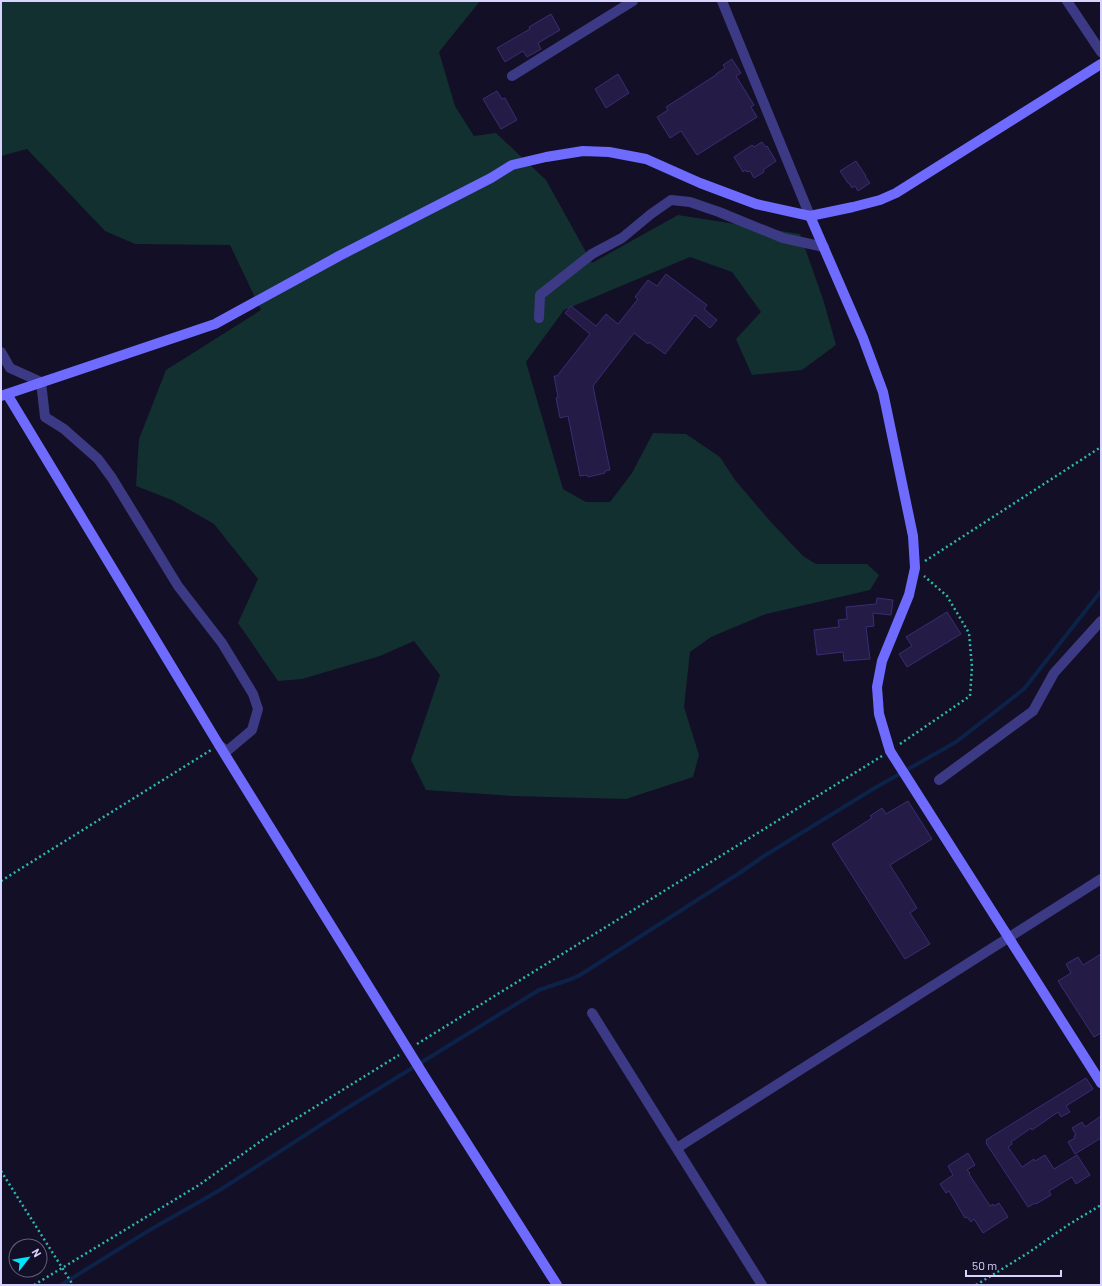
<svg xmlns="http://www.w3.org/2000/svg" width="1102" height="1286" font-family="Barlow,sans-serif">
<rect width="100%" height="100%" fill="#130f26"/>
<path fill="#12302f" d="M1 1H480L439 52 455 106 474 136 496 133 546 180 592 263 678 215 800 234 823 299 836 345 802 370 752 375 736 339 761 312 732 272 690 257 564 310 526 362 563 489 586 502H610L632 473 653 433 686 434 720 457 735 480 770 521 803 556 816 564H867L879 575 870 590 766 614 711 637 690 652 684 707 699 755 693 777 626 799 513 796 426 790 411 760 440 675 414 641 380 656 302 679 278 681 238 623 258 579 214 524 172 500 136 486 139 439 166 370 261 310 230 245 135 244 105 231 27 149 1 156Z"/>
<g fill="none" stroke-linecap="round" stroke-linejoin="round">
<path stroke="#0c2248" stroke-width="4" d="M61 1285 148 1231 220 1190 344 1110 539 990 574 978 580 975 741 872 764 856 873 789 956 742 1024 689 1101 591"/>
</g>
<g fill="#241b47" stroke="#3b2d73">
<path d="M551 14 560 30 538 43 541 49 527 57 523 51 505 62 497 48 530 29 529 27Z"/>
<path d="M732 59 741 73 736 76 754 105 751 107 757 117 697 155 681 131 670 138 657 117 668 110 666 107 716 75V74L725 68 723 65Z"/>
<path d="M618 74 629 93 606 108 595 89Z"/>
<path d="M497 91 502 99 505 98 517 120 501 129 483 99Z"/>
<path d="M762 142 766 147 767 146 776 161 763 170 764 172 754 178 750 171 747 172 745 170 743 172 734 157 752 145 754 147Z"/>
<path d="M856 161 866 176H865L870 183 858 191 855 186 852 188 849 183H848L840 171Z"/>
<path d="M666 274 707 305 704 309 717 320 710 328 695 315 665 354 649 342 648 344 634 333 593 386 610 470 605 471V473L588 477 587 475 580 476 568 416 560 418 556 398 558 397 554 376H557L590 334 565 313 571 306 596 326 606 314 618 324 638 299 635 297 648 280 657 286Z"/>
<path d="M877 598 893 600 891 615 873 613 874 626 866 627 870 659 844 661 843 652 817 655 814 630 839 627 838 620 847 619 846 607 876 604Z"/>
<path d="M947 612 961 634 907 667 899 654 912 646 906 637Z"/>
<path d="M908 801 932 839 890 865 917 908 910 913 930 944 905 959 832 844 872 818 870 816 882 808 886 814Z"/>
<path d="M1101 954V1033L1094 1037 1058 981 1071 973 1066 964 1078 957 1083 965Z"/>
<path d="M1086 1078 1093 1089 1066 1106 1070 1112 1061 1117 1058 1112 1032 1130 1031 1128 1011 1142 1012 1144 1008 1147 1022 1167 1034 1159 1035 1161 1045 1155 1054 1169 1077 1155 1090 1175 1076 1184 1072 1177 1049 1191 1051 1195 1036 1204 1035 1203 1028 1207 986 1143 987 1142 986 1140Z"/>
<path d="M1101 1116V1138L1075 1154 1068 1142 1075 1138 1074 1136 1076 1135 1072 1128 1082 1122 1085 1127Z"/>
<path d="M968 1153 975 1165 967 1170 970 1173 969 1174 990 1206 993 1204 994 1206 999 1203 1008 1217 983 1233 974 1219 971 1222 967 1217 965 1218 949 1191 946 1193 940 1184 953 1175 948 1166Z"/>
</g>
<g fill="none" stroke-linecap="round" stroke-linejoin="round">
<g stroke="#2fb8b0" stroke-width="2.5" stroke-dasharray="2 3" stroke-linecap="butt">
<path d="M925 561 1101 447"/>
<path d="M900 744 970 696 972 667 969 633 947 596 924 576"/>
<path d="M1 881 211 750"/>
<path d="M417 1044 882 756"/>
<path d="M1 1171 73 1285"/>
<path d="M34 1285 199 1185 268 1136 399 1055"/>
<path d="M976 1285 1028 1253 1068 1225 1101 1205"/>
</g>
<g stroke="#3d3a85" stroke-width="10">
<path d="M722 1 810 216"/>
<path d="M1067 1 1101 52"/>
<path d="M512 76 633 1"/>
<path d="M539 318 540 295 592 254 622 238 651 214 671 200 690 202 719 212 783 238 824 247"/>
<path d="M1 352 10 368 41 382 45 417 64 429 98 459 112 478 178 586 222 643 253 694 258 709 252 730 227 751 219 745"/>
<path d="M939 780 1033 711 1054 673 1101 621"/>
<path d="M592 1013 762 1285"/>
<path d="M677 1148 1101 879"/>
</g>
<g stroke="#6f6bff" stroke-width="10">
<path d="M810 216 863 338 883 392 913 536 915 568 909 595 882 661 877 687 879 714 890 751 1101 1083"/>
<path d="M7 394 219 745 426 1079 557 1285"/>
<path d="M1 396 215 324 339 256 491 178 512 165 546 157 583 151 609 152 646 159 700 183 756 204 810 216 853 207 880 200 896 193 1101 64"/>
</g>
</g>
<rect width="1102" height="1286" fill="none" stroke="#d9d4ff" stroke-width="4"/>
<g transform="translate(28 1258) rotate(59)"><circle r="19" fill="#130f26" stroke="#625e7d"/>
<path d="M0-3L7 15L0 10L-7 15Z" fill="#00e5ff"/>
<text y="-6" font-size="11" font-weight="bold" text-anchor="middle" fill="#d9d4ff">N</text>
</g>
<path d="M966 1270v6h95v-6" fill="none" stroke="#d9d4ff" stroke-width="2"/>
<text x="972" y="1270" font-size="12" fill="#d9d4ff" stroke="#130f26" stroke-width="3" paint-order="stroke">50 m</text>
</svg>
